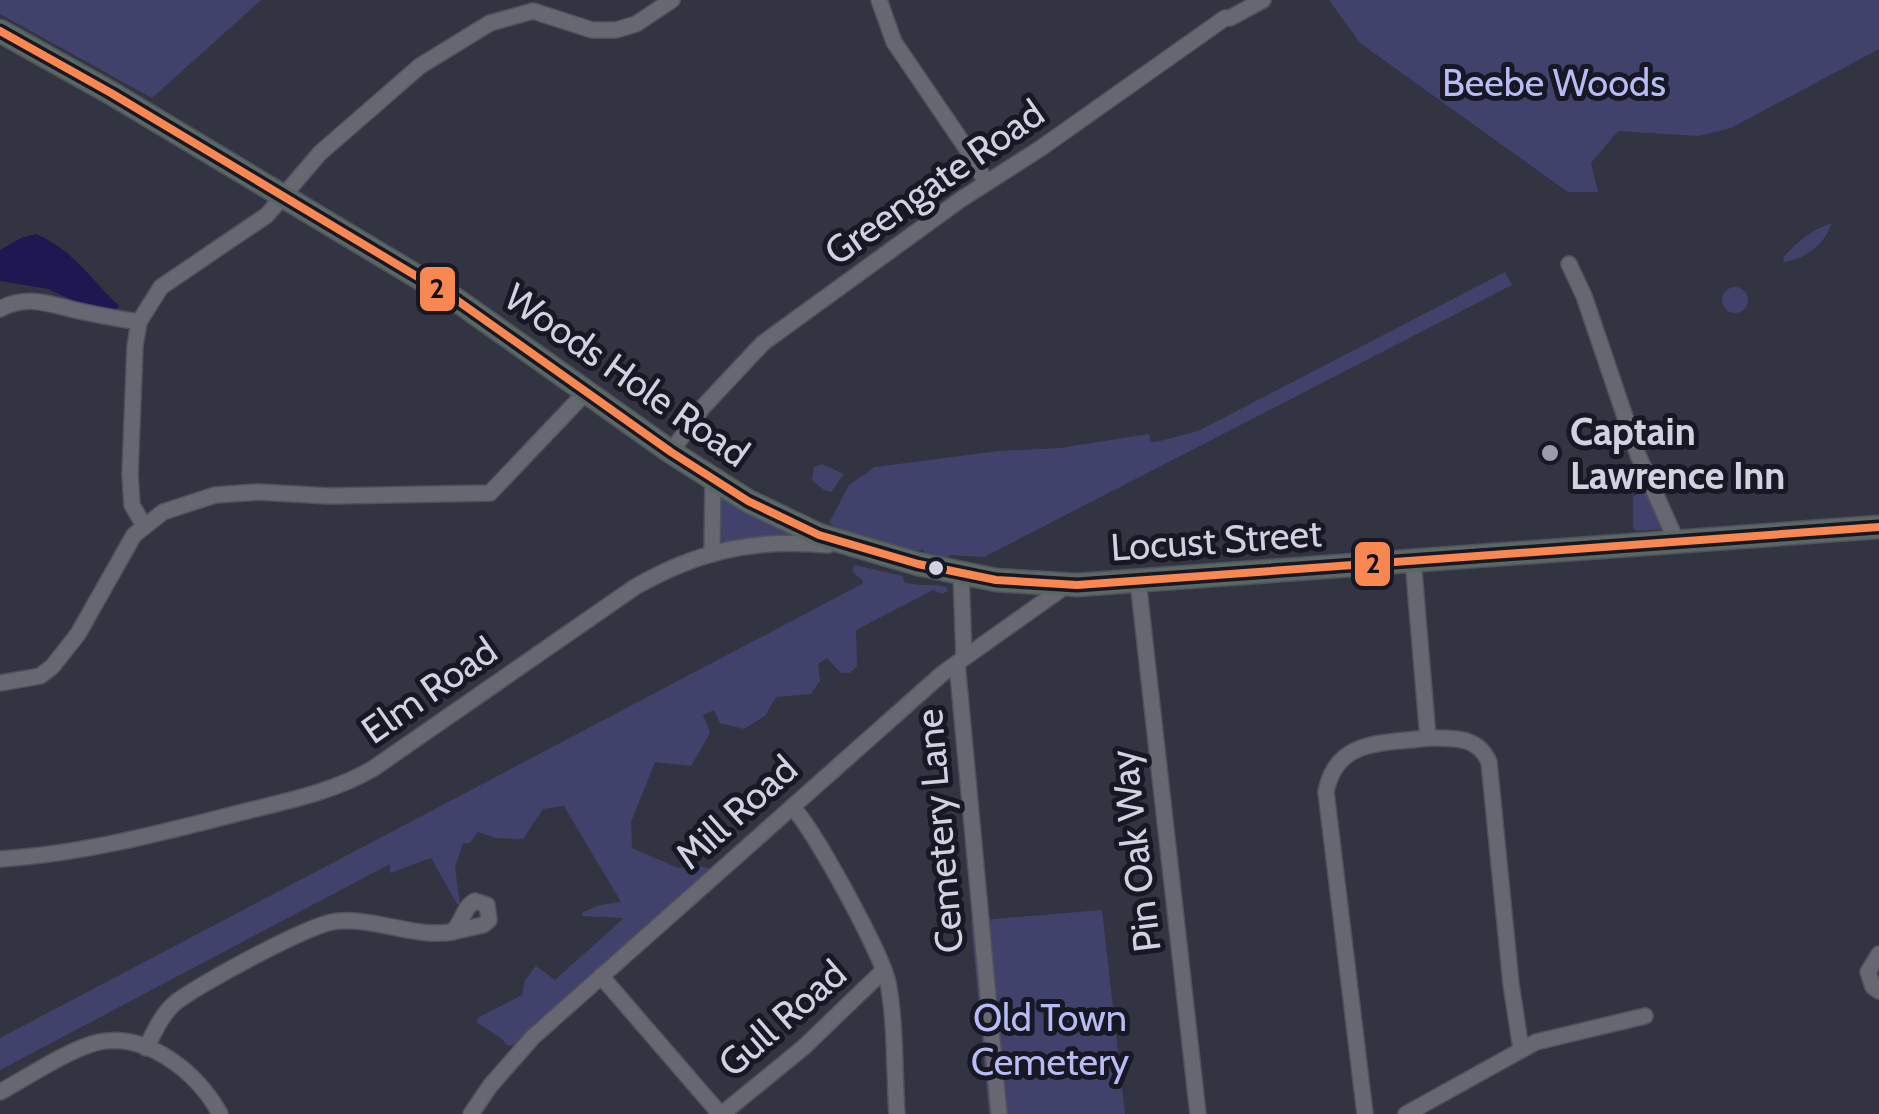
<svg xmlns="http://www.w3.org/2000/svg" width="1879" height="1114" font-family="Cabin,sans-serif">
<rect width="100%" height="100%" fill="#333442"/>
<g fill="#40426b">
<path d="M0 0H261L152 98 0 14Z"/>
<path d="M1329 0H1879V49L1731 128 1698 136 1618 131 1591 163 1598 192H1568L1360 43Z"/>
<path d="M1832 223C1824 245 1807 258 1784 262L1783 258C1797 242 1812 229 1832 223Z"/>
<path d="M1505 272 1512 285 984 557 951 555 945 559 923 554 924 550C900 554 851 537 829 523L849 485 875 467 999 451 1060 448 1149 434 1151 442H1156L1198 431Z"/>
<circle cx="1735" cy="300" r="13"/>
<path d="M822 464 844 474 831 492 824 490 812 480 814 467Z"/>
<path d="M1646 488 1662 529 1636 531 1633 528V497Z"/>
<path d="M721 496 789 532 788 536 721 542 718 500Z"/>
<path d="M855 565 903 576 904 582C918 587 931 583 946 587L948 591 942 594 933 590 856 630 857 666 850 673H841L827 658 818 664 820 681 811 694 776 697 765 716 744 729 720 723 714 710 703 715 710 733 691 766 655 762 631 822 632 848 678 868 699 866 711 869 515 1046 507 1045 501 1038 476 1022 479 1017 522 995 525 980 536 966 555 980 624 918 582 916 583 912 600 905 621 902 564 806 543 809 523 839 496 838 478 832 470 843H463L455 868 460 904H457L431 858 390 873V864L0 1070V1038L862 584 863 581 852 571Z"/>
<path d="M1102 910 1125 1114H989L971 921Z"/>
</g>
<path fill="#1e1852" d="M36 234C73 250 90 278 119 306L115 311 100 313 48 289 0 281V250L21 238Z"/>
<g fill="none" stroke-linecap="round" stroke-linejoin="round">
<defs>
<g id="minor">
<path d="M879 0 894 42 973 158 986 183"/>
<path d="M1569 264 1584 296 1638 455 1676 540"/>
<path d="M0 309C29 293 54 306 84 312 102 316 120 319 139 322"/>
<path d="M671 452 703 407 763 343 960 200 1041 148 1225 18H1230L1263 0"/>
<path d="M143 524 132 505 130 474 135 346 139 322 161 287 267 215 320 153 420 66 490 23 533 11 592 30H616L636 24 672 0"/>
<path d="M712 552 713 480"/>
<path d="M961 574 964 657"/>
<path d="M1138 581 1198 1114"/>
<path d="M957 663 999 1114"/>
<path d="M0 683 40 676 52 667 78 634 134 535 163 512 215 495 258 492 330 496 490 493 586 392"/>
<path d="M1428 738C1453 738 1478 736 1489 762L1511 984 1521 1049"/>
<path d="M792 807C813 827 882 954 888 983 896 1025 894 1071 897 1114"/>
<path d="M0 859C80 854 157 834 235 814 282 802 332 793 374 768L635 587C698 551 755 538 828 545"/>
<path d="M475 901 487 905 489 920 483 925 452 932C463 923 463 907 475 901Z"/>
<path d="M1879 954 1868 972 1873 987 1879 991"/>
<path d="M601 976 720 1114"/>
<path d="M146 1048C154 1033 161 1015 175 1003 197 985 313 922 338 921 377 918 414 938 452 932"/>
<path d="M0 1092C26 1078 71 1048 99 1042 148 1032 199 1074 220 1114"/>
<path d="M471 1114 490 1086 533 1037 943 673 1067 585"/>
<path d="M722 1114 804 1047 884 970"/>
<path d="M1365 1114 1326 792C1336 738 1383 744 1428 738L1413 560"/>
<path d="M1406 1114 1536 1042 1645 1016"/>
</g>
<path id="highway" d="M0 31 111 93 458 301 671 452 748 501 819 535 918 564 996 580 1077 585 1879 527"/>
</defs>
<use href="#minor" stroke="#50515d" stroke-width="18"/>
<use href="#highway" stroke="#50515d" stroke-width="25"/>
<use href="#minor" stroke="#676772" stroke-width="15"/>
<use href="#highway" stroke="#596863" stroke-width="22"/>
<defs>
<path id="bus-1" d="M0 31 111 93 458 301 671 452 748 501 819 535 918 564 996 580 1077 585 1879 527"/>
</defs>
<use href="#bus-1" stroke="#171823" stroke-width="15"/>
<use href="#bus-1" stroke="#f88751" stroke-width="8"/>
</g>
<circle fill="#999baa" stroke="#171823" stroke-width="4" cx="1550" cy="453" r="10"/>
<circle fill="#d0d2e2" stroke="#171823" stroke-width="4" cx="936" cy="568" r="9"/>
<g text-anchor="middle" dominant-baseline="central" stroke-width="10" stroke-linejoin="round" paint-order="stroke">
<g font-size="38" fill="#b7bcf7" stroke="#171823">
<text x="1554" y="82">Beebe Woods</text>
<text x="1050" y="1017">Old Town<tspan x="1050" dy="44">Cemetery</tspan></text>
</g>
<g font-size="38" fill="#d0d2e2" stroke="#171823">
<text transform="translate(934 182) rotate(-35)">Greengate Road</text>
<text transform="translate(627 375) rotate(35)">Woods Hole Road</text>
<text transform="translate(1216 540) rotate(-4)">Locust Street</text>
<text transform="translate(429 690) rotate(-35)">Elm Road</text>
<text transform="translate(736 812) rotate(-42)">Mill Road</text>
<text transform="translate(939 831) rotate(-95)">Cemetery Lane</text>
<text transform="translate(1135 851) rotate(-97)">Pin Oak Way</text>
<text transform="translate(782 1018) rotate(-41)">Gull Road</text>
</g>
<g font-size="38" font-weight="bold" fill="#d0d2e2" stroke="#171823" text-anchor="start">
<text x="1570" y="431">Captain<tspan x="1570" dy="44">Lawrence Inn</tspan></text>
</g>
</g>
<g stroke="#171823" stroke-width="4">
<rect x="418" y="265" width="39" height="48" rx="10" fill="#f88751"/>
<rect x="1353" y="540" width="39" height="48" rx="10" fill="#f88751"/>
</g>
<g font-size="28" text-anchor="middle" font-weight="bold" fill="#111">
<text x="437" y="298">2</text>
<text x="1373" y="573">2</text>
</g>
</svg>
